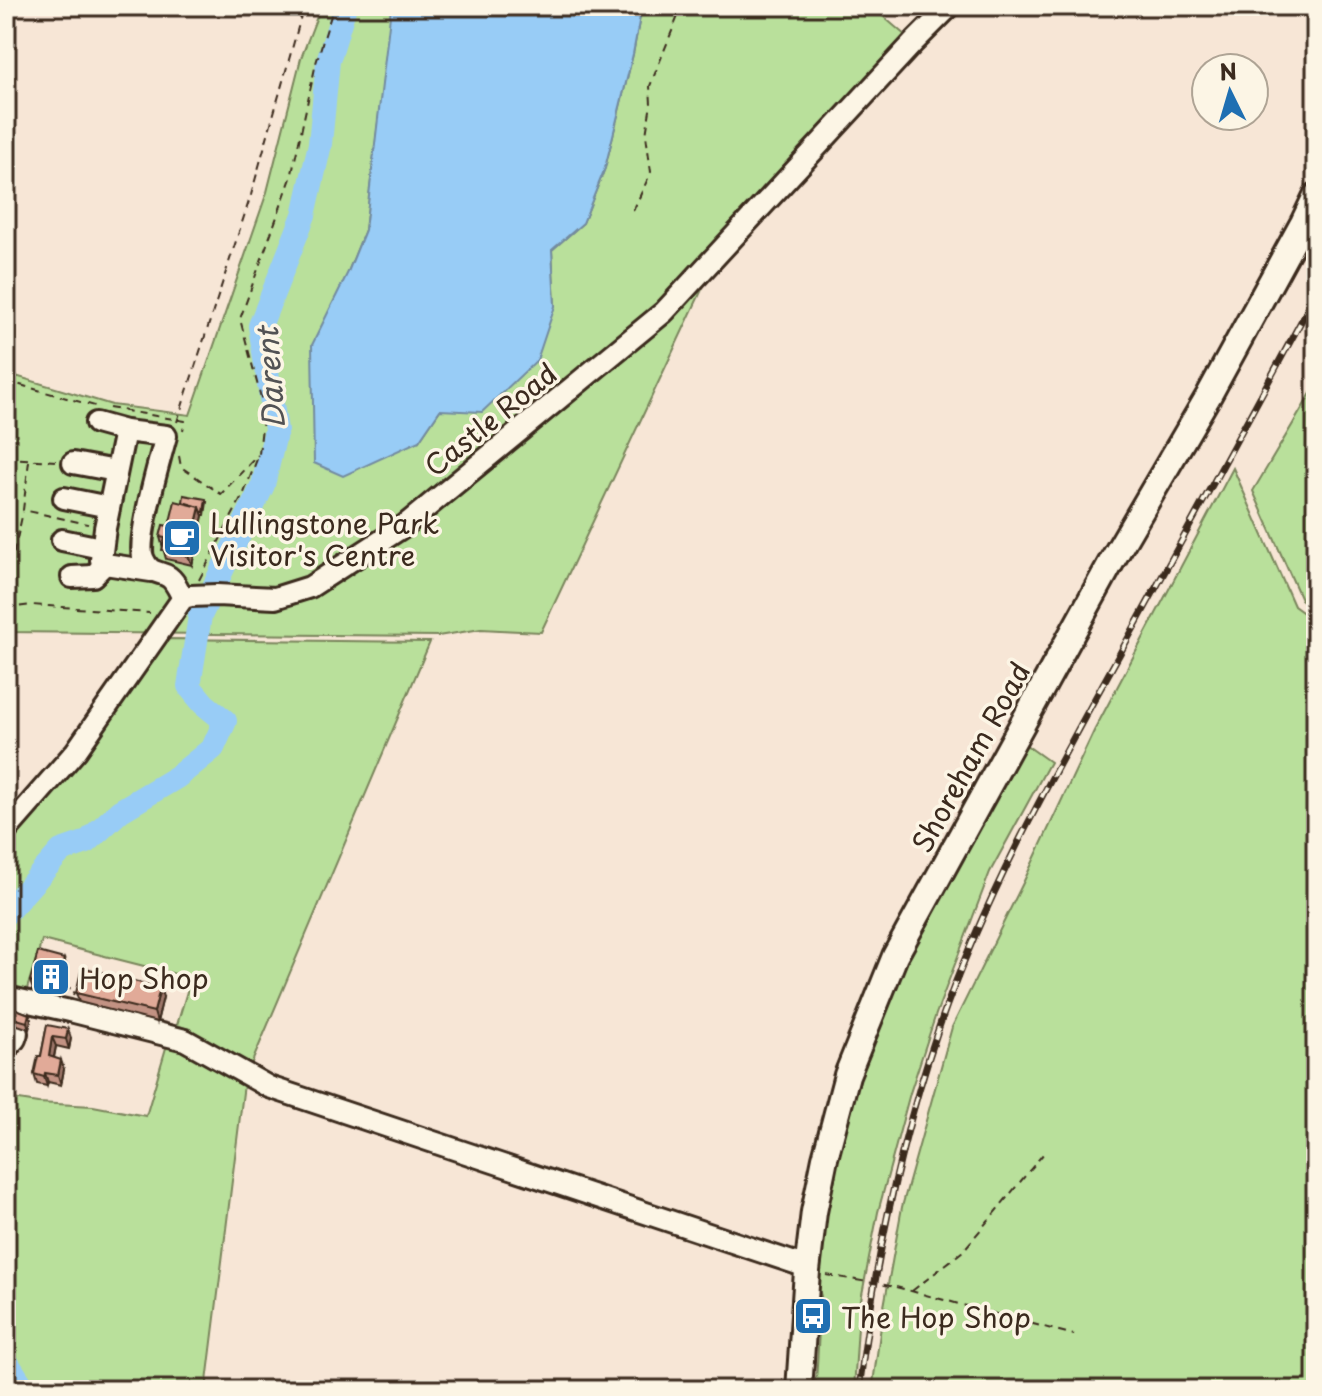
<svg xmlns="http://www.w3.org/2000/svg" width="1322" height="1396" font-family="'Playpen Sans',sans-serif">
<rect width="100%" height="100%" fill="#f7e6d6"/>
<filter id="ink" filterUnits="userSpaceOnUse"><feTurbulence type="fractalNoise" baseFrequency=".0125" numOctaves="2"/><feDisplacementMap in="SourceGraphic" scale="16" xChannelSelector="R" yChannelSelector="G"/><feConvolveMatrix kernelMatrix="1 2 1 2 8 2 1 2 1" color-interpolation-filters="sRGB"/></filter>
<g filter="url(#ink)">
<g fill="#b9e09b" stroke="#7a855c" stroke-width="2">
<path d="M321 6H392L365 230 348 272 419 441 440 410 555 306 552 250 583 223 605 168 633 54 642 6H871L913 42 721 249 541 632 481 629 438 636 6 632V373L112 405 190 415 267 192 301 58Z"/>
<path d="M1316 385V610L1301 599 1253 491Z"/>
<path d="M1233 468 1294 606 1316 622V1390H872L883 1312 902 1207 952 1027 1023 883 1094 731Z"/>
<path d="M166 639 430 642 250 1067 191 1030 177 1025 191 978 42 940 26 992 6 988V844L88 754Z"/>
<path d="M1022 742 1050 762 990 872 936 1014 910 1093 878 1212 859 1310 854 1390H812L816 1382 821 1296 814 1277C828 1201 839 1124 867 1052 910 946 969 844 1022 742Z"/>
<path d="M168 1041 244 1084 206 1390H33L6 1345V1098L38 1103 93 1106 146 1116Z"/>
</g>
<path fill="#98ccf6" stroke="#738ba0" stroke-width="2" d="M642 6 633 54 605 168 583 223 552 250 555 306 537 360 482 412 440 410 419 441 343 476 314 463 312 345 348 272 365 230 391 7Z"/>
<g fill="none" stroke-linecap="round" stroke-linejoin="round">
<g stroke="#98ccf6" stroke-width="24">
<path d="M6 913 61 851 87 842 120 811 177 777 213 748 225 721 204 704 189 686 200 616 263 485 276 430 260 326 304 215 320 144 328 61 345 6"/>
<path d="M6 1361 25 1390"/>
</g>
<defs>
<g id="minor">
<path d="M96 423 125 431 166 436C160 458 135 545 144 560 151 575 158 570 169 577 176 582 179 591 183 598"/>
<path d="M125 431 105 528 101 560 105 564 151 571"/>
<path d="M73 463 116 471"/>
<path d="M64 498 109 507"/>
<path d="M62 540 101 548"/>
<path d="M72 577 93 576 105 564"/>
<path d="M6 831 76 751 183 598 191 596 217 595 275 598 310 587 404 526 664 312 914 42 950 6"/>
<path d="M6 997 70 1011 185 1040 269 1087 807 1267"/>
<path d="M6 1049 15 1039 17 1033"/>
</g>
<path id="major" d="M799 1390 807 1271 814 1212 825 1158 847 1075 895 956 1113 559 1209 395 1303 223 1316 196"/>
</defs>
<use href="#minor" stroke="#3b2a1e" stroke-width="26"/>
<use href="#major" stroke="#3b2a1e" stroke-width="30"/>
<g stroke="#3b2a1e" stroke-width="2" stroke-dasharray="8 6" stroke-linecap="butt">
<path d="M633 211 651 172 646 135 651 104 650 86 682 6"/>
<path d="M6 381 95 406"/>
<path d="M109 408 185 421 183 430"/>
<path d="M177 422 251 195 304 6"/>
<path d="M179 456 181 467 221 494 258 455"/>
<path d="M6 458 56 461"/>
<path d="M29 461 23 510 88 524"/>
<path d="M6 562 12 561 23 512"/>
<path d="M199 580 244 493 259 454 264 409 240 319 291 178 316 63 334 6"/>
<path d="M6 608 32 605 150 613"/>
<path d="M63 986 75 990 73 995"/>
<path d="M826 1275 856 1280"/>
<path d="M896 1287 1074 1335"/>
<path d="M912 1291 963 1251 1044 1153"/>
</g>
<use href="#minor" stroke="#fcf5e5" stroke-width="20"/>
<use href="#major" stroke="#fcf5e5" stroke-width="24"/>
<defs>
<path id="rail" d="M859 1390C874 1268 898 1147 938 1030 983 899 1052 776 1119 655 1185 535 1251 414 1316 294"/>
</defs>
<use href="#rail" stroke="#3b2a1e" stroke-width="7"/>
<use href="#rail" stroke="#fcf5e5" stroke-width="4" stroke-dasharray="12" stroke-linecap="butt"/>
<path stroke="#3b2a1e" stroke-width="2" stroke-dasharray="8 6" stroke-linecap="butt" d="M856 1280 896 1287"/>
</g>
<g fill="#c29283" stroke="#3b2a1e" stroke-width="2">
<path d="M207 502 205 515H203L192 565 166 559 160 537 169 526 183 503Z"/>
<path d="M64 959 67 968 59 998 33 990 30 981Z"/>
<path d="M76 993 163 997 157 1022 79 1002Z"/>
<path d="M6 1005 29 1014 31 1020 29 1029 6 1021Z"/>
<path d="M47 1025 71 1038 69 1049 56 1046 54 1058 64 1069 61 1085 48 1082 47 1086 37 1084 34 1074 41 1056Z"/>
</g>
<g fill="#9e776a" stroke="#3b2a1e" stroke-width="2">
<path d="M200 507 203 516 192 565 188 556Z"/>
<path d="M64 959 67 968 59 998 55 989Z"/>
<path d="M160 988 163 997 157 1022 154 1012Z"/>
<path d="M29 1014 31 1020 29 1029 27 1022Z"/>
<path d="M68 1029 71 1038 69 1049 66 1039Z"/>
<path d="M52 1037 56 1046 52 1066 49 1056Z"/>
<path d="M61 1060 64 1069 61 1085 58 1075Z"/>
<path d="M45 1073 48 1082 47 1086 44 1077Z"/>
</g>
<g fill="#e1aa98" stroke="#3b2a1e" stroke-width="2">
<path d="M184 495 206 499 204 512H202L200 507 183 502Z"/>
<path d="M175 501 200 507 188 556 162 550 165 538 160 537 163 525 169 526Z"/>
<path d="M38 952 64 959 55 989 30 981Z"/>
<path d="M82 967 160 988 154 1012 76 993Z"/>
<path d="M6 1005 29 1014 27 1022 6 1016Z"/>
<path d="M47 1025 68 1029 66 1039 52 1037 49 1056 61 1060 58 1075 45 1073 44 1077 34 1074 38 1056H41Z"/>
</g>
</g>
<defs>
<symbol id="cafe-square" viewBox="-11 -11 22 22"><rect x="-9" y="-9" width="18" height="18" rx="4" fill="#1f6fb2" stroke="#fcf5e5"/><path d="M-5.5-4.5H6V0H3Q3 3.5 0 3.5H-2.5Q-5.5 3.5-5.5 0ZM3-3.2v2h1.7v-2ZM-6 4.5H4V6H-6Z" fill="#fff"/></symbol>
<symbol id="building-square" viewBox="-11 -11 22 22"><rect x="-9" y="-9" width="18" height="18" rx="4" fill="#1f6fb2" stroke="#fcf5e5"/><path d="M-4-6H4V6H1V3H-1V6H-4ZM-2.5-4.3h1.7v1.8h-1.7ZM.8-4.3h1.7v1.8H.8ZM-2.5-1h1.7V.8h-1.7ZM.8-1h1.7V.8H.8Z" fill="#fff"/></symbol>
<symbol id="bus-square" viewBox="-11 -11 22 22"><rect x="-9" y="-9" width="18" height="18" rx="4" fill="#1f6fb2" stroke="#fcf5e5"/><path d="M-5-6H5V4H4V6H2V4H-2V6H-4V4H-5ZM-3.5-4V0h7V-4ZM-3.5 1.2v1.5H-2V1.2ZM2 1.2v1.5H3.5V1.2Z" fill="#fff"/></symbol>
</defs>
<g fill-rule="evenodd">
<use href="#cafe-square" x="160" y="516" width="44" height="44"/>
<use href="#building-square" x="29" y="955" width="44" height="44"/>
<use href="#bus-square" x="791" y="1294" width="44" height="44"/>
</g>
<g text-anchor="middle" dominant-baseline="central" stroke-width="7" stroke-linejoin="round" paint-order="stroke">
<g font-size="28" fill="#3b2a1e" stroke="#fcf5e5">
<text transform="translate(490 419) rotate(-39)">Castle Road</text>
<text transform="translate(970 757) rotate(-61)">Shoreham Road</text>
</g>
<g font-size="28" fill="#3b2a1e" stroke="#fcf5e5" text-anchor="start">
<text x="210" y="522">Lullingstone Park<tspan x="210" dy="32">Visitor's Centre</tspan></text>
<text x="79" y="977">Hop Shop</text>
<text x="841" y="1316">The Hop Shop</text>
</g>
<g font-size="30" font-style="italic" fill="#525254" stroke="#fcf5e5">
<text transform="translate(269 378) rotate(-94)">Darent</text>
</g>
</g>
<rect width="1322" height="1396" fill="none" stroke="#fcf5e5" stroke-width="32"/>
<rect x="16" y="16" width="1290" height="1364" fill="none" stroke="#3b2a1e" stroke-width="3" filter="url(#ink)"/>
<g transform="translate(1230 92) rotate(355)"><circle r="38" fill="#fcf5e5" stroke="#afa495" stroke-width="2"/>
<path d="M0-6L14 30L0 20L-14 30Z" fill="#1f6fb2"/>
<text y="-12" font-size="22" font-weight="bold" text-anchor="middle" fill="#3b2a1e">N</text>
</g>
</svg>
